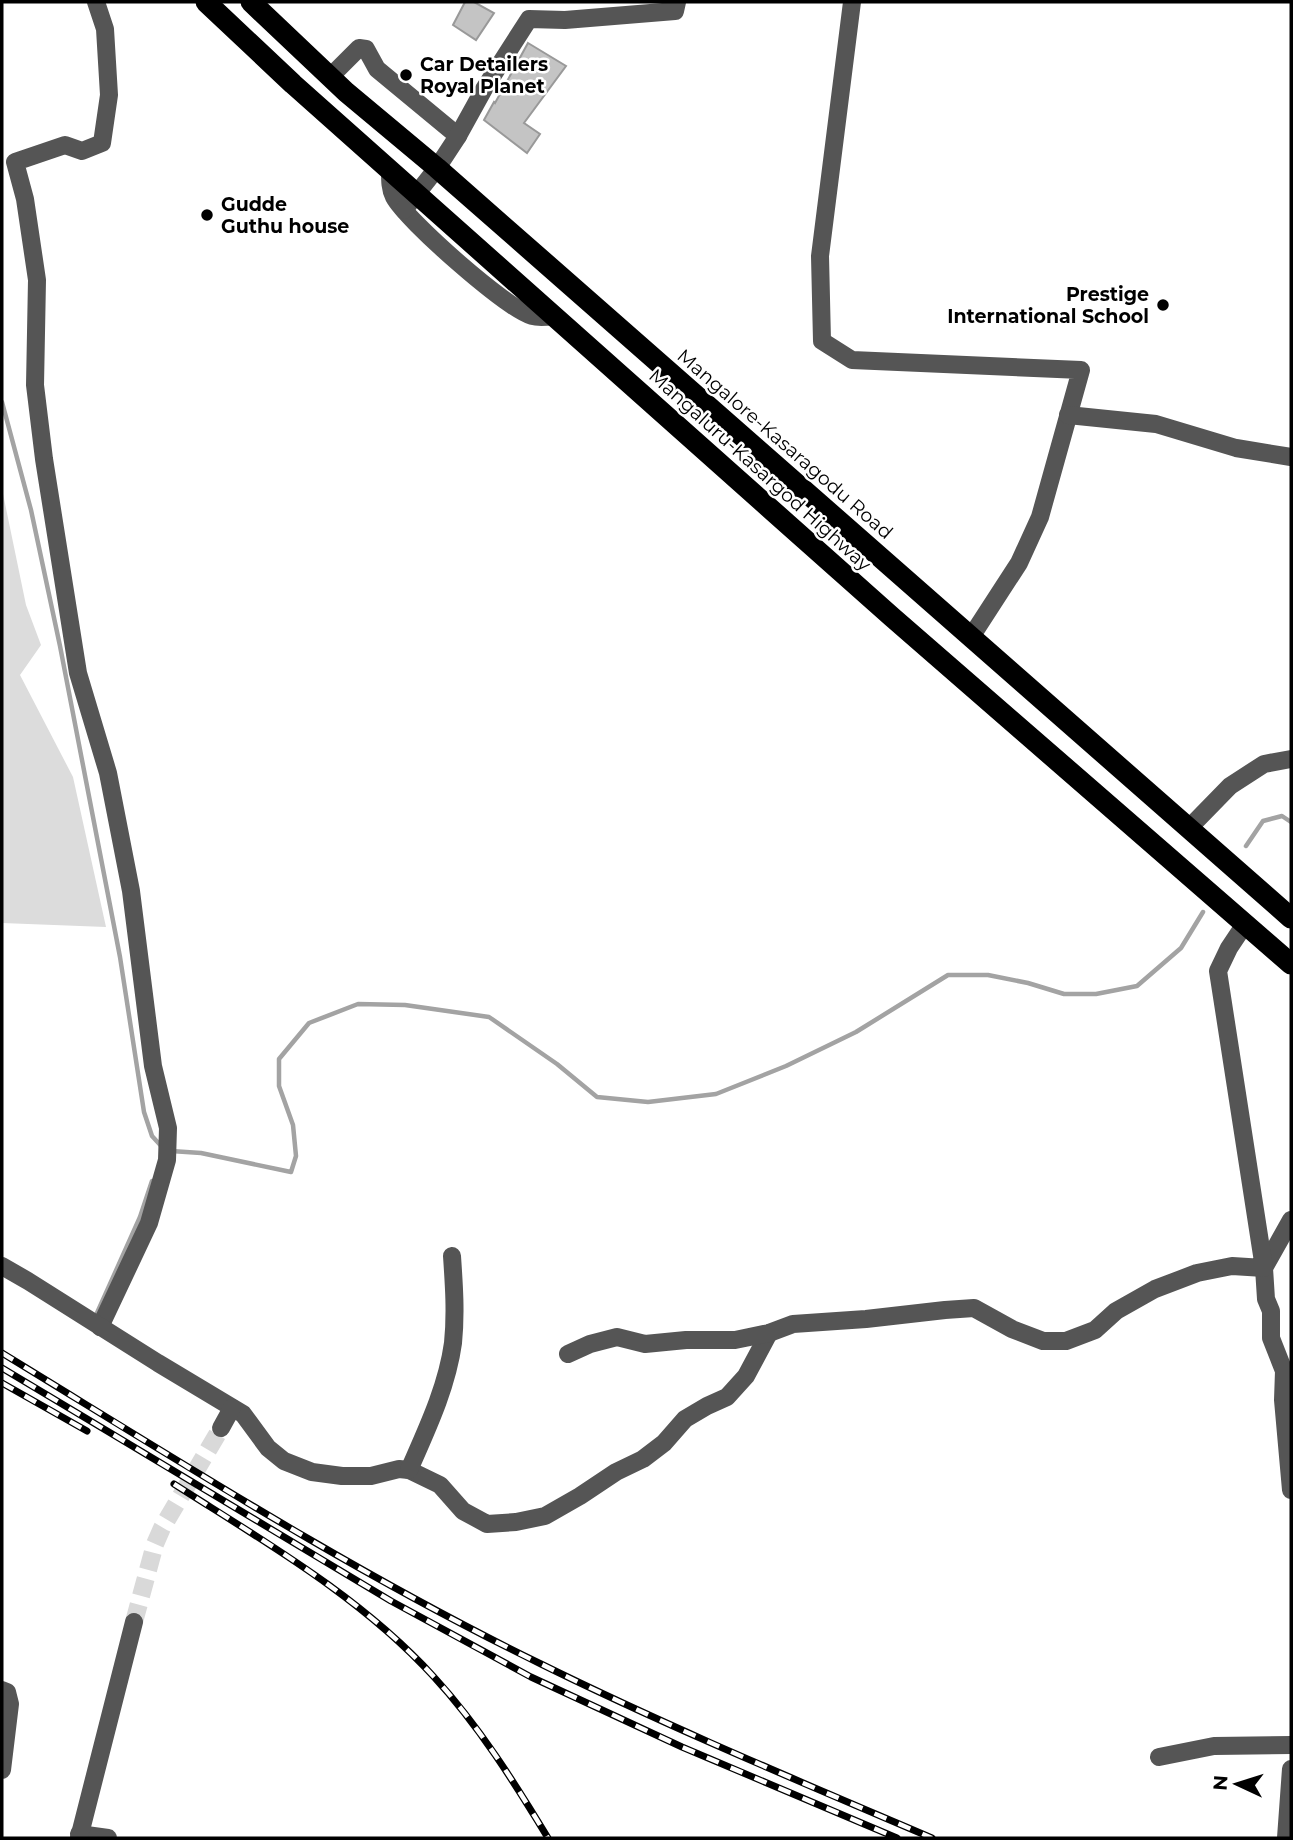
<svg xmlns="http://www.w3.org/2000/svg" width="1293" height="1840" font-family="Montserrat,sans-serif">
<rect width="100%" height="100%" fill="#fff"/>
<path fill="#dcdcdc" d="M2 489 26 605 41 645 20 675 73 777 106 927 2 923Z"/>
<g fill="none" stroke-linecap="round" stroke-linejoin="round">
<g stroke="#a3a3a3" stroke-width="4.5">
<path d="M2 402 31 510 60 646 120 957 144 1112 152 1136 163 1148"/>
<path d="M1246 846 1263 821 1282 816 1291 822"/>
<path d="M171 1151 201 1153 291 1172 296 1156 293 1125 279 1086V1059L309 1023 358 1004 405 1005 489 1017 557 1064 597 1097 648 1102 716 1094 786 1066 856 1032 948 975H988L1028 983 1064 994H1096L1137 986 1181 948 1203 912"/>
<path d="M97 1313 140 1217 152 1181"/>
</g>
</g>
<g fill="#c4c4c4" stroke="#999" stroke-width="2">
<path d="M465 2H474L494 13 476 40 453 25Z"/>
<path d="M528 43 566 66 524 123 540 134 527 153 484 120 494 102 495 103Z"/>
</g>
<g fill="none" stroke-linecap="round" stroke-linejoin="round">
<path stroke="#d9d9d9" stroke-width="18" stroke-dasharray="18 9" stroke-linecap="butt" d="M134 1622 155 1544 162 1528 221 1428"/>
<g stroke="#555" stroke-width="18">
<path d="M96 2 105 29 109 95 102 143 82 151 65 145 15 162 25 199 37 280 35 385 44 459 78 673 108 773 131 891 153 1066 168 1128 167 1160 149 1223 100 1327"/>
<path d="M852 2 820 256 822 341 852 360 1081 370 1040 517 1019 563 971 637"/>
<path d="M330 77 359 48 366 49 377 69 458 136"/>
<path d="M390 171C390 180 390 189 394 197 407 221 506 308 532 316 539 318 547 317 554 316"/>
<path d="M404 210 437 168 458 136 484 89 529 19 565 20 675 11 677 2"/>
<path d="M1068 415 1156 424 1236 448 1291 457"/>
<path d="M1189 828 1230 786 1264 764 1291 759"/>
<path d="M1291 1220 1264 1268 1266 1299 1271 1311V1338L1284 1371 1283 1400 1291 1490"/>
<path d="M2 1266 28 1281 158 1363 243 1414 268 1448 284 1461 312 1472 342 1476H371L399 1469 409 1470 440 1485 463 1511 487 1524 516 1522 545 1516 580 1496 616 1472 643 1459 664 1443 685 1419 707 1406 727 1397 746 1376 769 1333"/>
<path d="M568 1354 590 1344 617 1337 645 1344 686 1340H735L769 1333 793 1324 866 1319 945 1310 974 1308 1012 1329 1043 1341H1066L1095 1330 1116 1311 1155 1289 1197 1273 1232 1266 1264 1268 1218 971 1229 948 1245 924"/>
<path d="M221 1428 232 1408"/>
<path d="M409 1470C427 1429 447 1387 453 1343 456 1314 454 1285 452 1256"/>
<path d="M2 1690 7 1692 10 1704 2 1770"/>
<path d="M1159 1757 1214 1746 1291 1745"/>
<path d="M79 1834 108 1838"/>
<path d="M79 1838 134 1622"/>
<path d="M1286 1838 1291 1769"/>
</g>
<g stroke="#000" stroke-width="21">
<path d="M206 2 293 84 892 617 1291 964"/>
<path d="M251 2 346 92 437 168 1291 918"/>
</g>
<defs>
<g id="rail">
<path d="M2 1353C179 1461 354 1573 541 1664 669 1727 801 1782 932 1838"/>
<path d="M2 1368 391 1601 531 1677 682 1747 897 1838"/>
<path d="M2 1383 87 1431"/>
<path d="M174 1484C265 1542 361 1597 434 1677 479 1726 514 1782 548 1838"/>
</g>
</defs>
<use href="#rail" stroke="#000" stroke-width="7"/>
<use href="#rail" stroke="#fff" stroke-width="4.5" stroke-dasharray="13" stroke-linecap="butt"/>
</g>
<g fill="#000" stroke="#fff" stroke-width="2.5">
<circle cx="406" cy="75" r="7"/>
<circle cx="207" cy="215" r="7"/>
<circle cx="1163" cy="305" r="7"/>
</g>
<g text-anchor="middle" dominant-baseline="central" stroke-width="5" stroke-linejoin="round" paint-order="stroke">
<g font-size="19" font-weight="bold" fill="#000" stroke="#fff" text-anchor="start">
<text x="420" y="64">Car Detailers<tspan x="420" dy="22">Royal Planet</tspan></text>
<text x="221" y="204">Gudde<tspan x="221" dy="22">Guthu house</tspan></text>
<text x="1149" y="294" text-anchor="end">Prestige<tspan x="1149" dy="22">International School</tspan></text>
</g>
<g font-size="19" fill="#000" stroke="#fff">
<text transform="translate(785 444) rotate(41)">Mangalore-Kasaragodu Road</text>
<text transform="translate(760 470) rotate(42)">Mangaluru-Kasargod Highway</text>
</g>
</g>
<rect width="1293" height="1840" fill="none" stroke="#000000" stroke-width="7"/>
<g transform="translate(1237 1784) rotate(274)" stroke="#ffffff" stroke-width="5" paint-order="stroke">
<path d="M0-5L12 26L0 18L-12 26Z" fill="#000000"/>
<text y="-10" font-size="19" font-weight="bold" text-anchor="middle" fill="#000000">N</text>
</g>
</svg>
